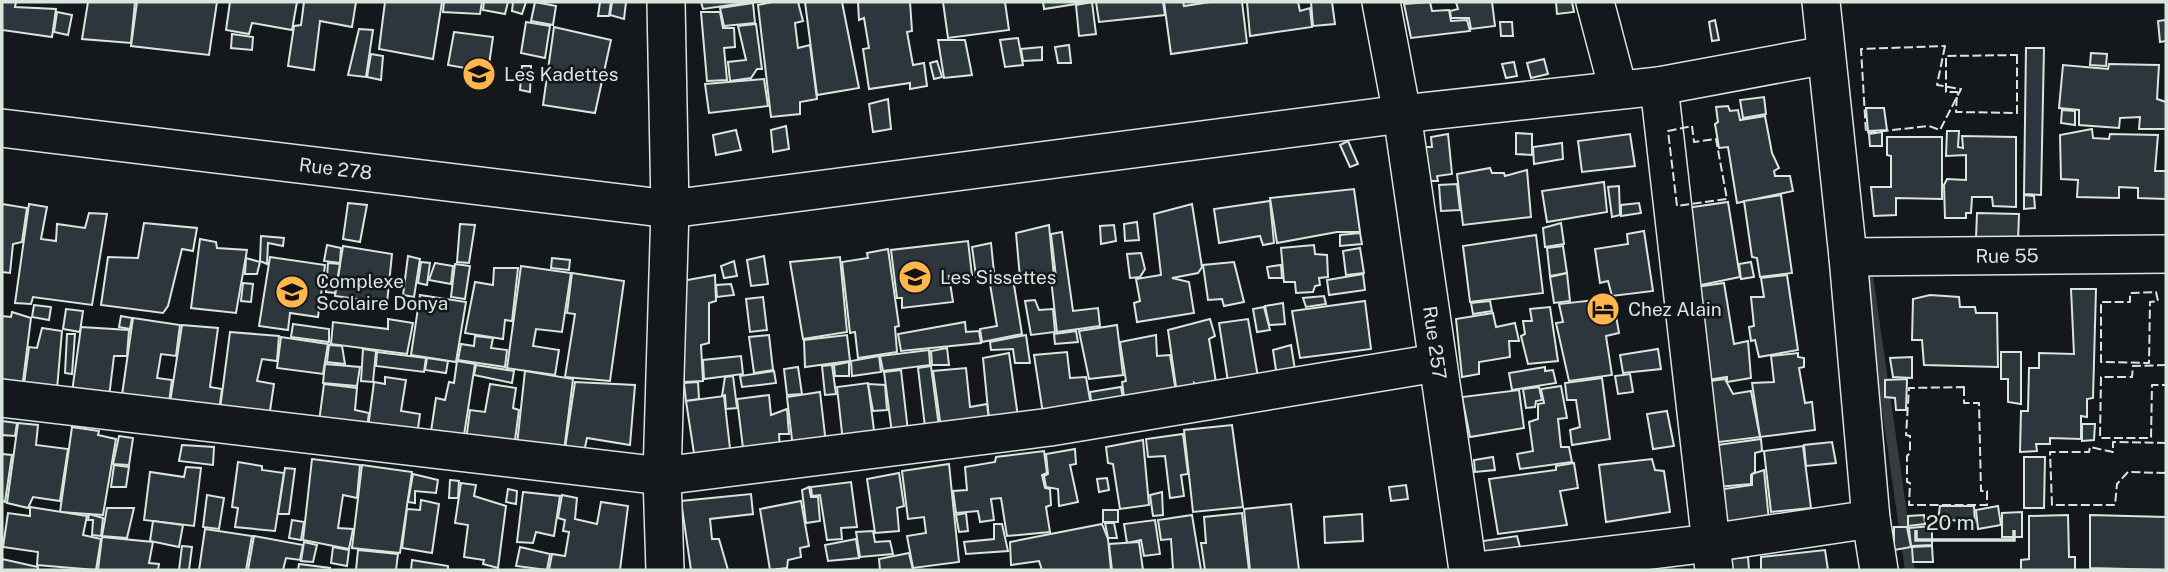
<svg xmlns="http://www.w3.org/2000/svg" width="2168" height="572" font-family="'Public Sans',sans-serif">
<rect width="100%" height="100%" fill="#14181c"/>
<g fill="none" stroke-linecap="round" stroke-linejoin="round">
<path stroke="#363b3e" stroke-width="10" d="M1868 276 1910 570"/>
</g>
<g fill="#2c363c" stroke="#d8e6dc" stroke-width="2">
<path d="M2 2H16L15 7 56 9 52 37 2 30Z"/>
<path d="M88 2H135L131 43 82 39Z"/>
<path d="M137 2H217L209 55 131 46Z"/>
<path d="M230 2H297L292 30 252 23 249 34 226 30Z"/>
<path d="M304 2H356L352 27 320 21 314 70 288 66 294 26 301 25Z"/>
<path d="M385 2H442L433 59 379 49Z"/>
<path d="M444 2H482L480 14 443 12Z"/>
<path d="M484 2H508L505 14 483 10Z"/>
<path d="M513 2H526L522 14 512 11Z"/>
<path d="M535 2 556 6 553 25 531 21Z"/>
<path d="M600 2H611L609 16H598Z"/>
<path d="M612 2H626L624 19 610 15Z"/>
<path d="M701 2H752L703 9Z"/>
<path d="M772 2H798L803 21 795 23 798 48 810 45 817 99 800 102V114L771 117 758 5Z"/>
<path d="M805 2H842L859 88 817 95Z"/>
<path d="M858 2H910L912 31 907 32 913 65 924 63 927 86 910 89V83L869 89 863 49 869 48 864 18 859 20Z"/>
<path d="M943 2H1005L1009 30 948 38Z"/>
<path d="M1043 2H1089L1044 9Z"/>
<path d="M1092 2 1096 34 1079 36 1076 5Z"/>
<path d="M1096 2H1163L1165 15 1099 22Z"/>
<path d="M1164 2H1183L1184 6 1210 2H1242L1247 43 1171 54Z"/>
<path d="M1247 2H1298L1300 11 1310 8 1312 27 1250 36Z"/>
<path d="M1311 2H1332L1335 24 1313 26Z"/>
<path d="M1430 2 1432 11 1449 10 1451 21 1467 20 1470 31 1411 38 1404 4Z"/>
<path d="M1456 2H1492L1495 26 1471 29 1469 18H1451L1450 11 1458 9Z"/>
<path d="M1556 2H1572L1574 12 1557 14Z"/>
<path d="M753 3 755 23 724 26 720 8Z"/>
<path d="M57 12 72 15 68 35 54 32Z"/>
<path d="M701 12H720L723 28H734L735 47 724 48 727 80 707 81Z"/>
<path d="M1715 20 1719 40 1712 41 1709 22Z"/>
<path d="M2166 20V41L2160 42 2158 21Z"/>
<path d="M526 22 550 26 545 58 521 53Z"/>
<path d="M1500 22H1512L1513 36H1501Z"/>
<path d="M756 24 762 69H757L751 78 730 81 728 62 746 60 738 26Z"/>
<path d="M554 27 611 40 595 113 543 105Z"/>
<path d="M359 29 373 30 366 77 348 75Z"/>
<path d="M454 32 493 37 487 78 470 75 471 69 448 65Z"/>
<path d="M232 34 253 37 252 50 231 48Z"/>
<path d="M1018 38 1023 65 1005 67 1000 40Z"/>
<path d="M938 40H965L972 75 944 78Z"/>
<path d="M1069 45 1071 63H1058L1055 47Z"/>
<path d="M1042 47V60L1023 61 1021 49Z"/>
<path d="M2026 48H2044L2041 195 2024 194Z"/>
<path d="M2091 53 2107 54 2106 66 2090 65Z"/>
<path d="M371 54 383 56 381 80 367 77Z"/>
<path d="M1544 59 1548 74 1531 78 1527 63Z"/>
<path d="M937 61 942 77 934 79 930 63Z"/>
<path d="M1514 62 1517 76 1506 78 1502 64Z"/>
<path d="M2109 64 2159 65 2157 99 2166 102V129H2139L2140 117 2120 118 2119 128 2079 125V110L2059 108 2063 65 2108 69Z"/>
<path d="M522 66H531L530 92 520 90Z"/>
<path d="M764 79 768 106 709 113 705 84Z"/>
<path d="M1764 97 1766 114 1743 118 1740 100Z"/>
<path d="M888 99 891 129 873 132 869 104Z"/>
<path d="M1728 106 1730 111 1738 110 1740 120 1765 116 1772 153 1779 168 1774 171 1775 176H1790L1793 191 1737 203 1728 147 1719 148 1715 124 1718 122 1716 107Z"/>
<path d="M1866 108H1884L1887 130 1868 131Z"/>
<path d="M2062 110 2075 111V125L2061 123Z"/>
<path d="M786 126 789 149 773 152 771 130Z"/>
<path d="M2092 129 2093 138 2109 139 2110 134 2158 135 2155 171H2166V199L2138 198V188L2119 187V198L2077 197 2078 180 2061 179 2060 135Z"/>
<path d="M736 130 741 150 716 155 713 135Z"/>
<path d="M1947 131H1959L1958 147 1963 148 1962 136 2016 137V207L1993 206 1992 197H1972L1971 213H1966V218H1945L1944 185 1947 179 1966 180V155L1946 156Z"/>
<path d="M1882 132V146H1870L1869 134Z"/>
<path d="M1516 133 1532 134V155L1516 154Z"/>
<path d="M1448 134 1452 174 1437 176 1438 181H1422L1420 147H1432L1431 137Z"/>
<path d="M1630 134 1635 166 1582 172 1578 141Z"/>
<path d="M1887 137H1942V199L1896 198V215L1874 216 1871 187H1891V156L1887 155Z"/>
<path d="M1348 141 1358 164 1350 167 1340 145Z"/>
<path d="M1562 143 1563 159 1534 164 1533 147Z"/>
<path d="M1490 168 1492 173H1504L1505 176 1527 170 1531 217 1463 225 1457 174Z"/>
<path d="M1604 182 1607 212 1547 222 1542 191Z"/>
<path d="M1457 184 1460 210 1441 211 1439 185Z"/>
<path d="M1619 186 1620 215 1612 217 1608 187Z"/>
<path d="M1354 189 1360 232H1337L1277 243 1270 198Z"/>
<path d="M1781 195 1792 273 1760 277 1757 258 1752 257 1744 201Z"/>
<path d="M2024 195 2034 196 2035 208 2024 209Z"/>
<path d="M1270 201 1274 243 1263 245 1260 236 1219 243 1214 209Z"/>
<path d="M1728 202 1740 277 1691 287 1679 209Z"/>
<path d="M348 203 367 205 360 242 343 239Z"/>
<path d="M1639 203 1641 213 1621 216V205Z"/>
<path d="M2 204 27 208 22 242 13 244 10 273 2 272Z"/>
<path d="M29 204 47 207 41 239 56 241 57 224 85 228 89 213 107 214 92 305 33 297 31 304 15 303Z"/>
<path d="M1192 204 1202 267 1198 273 1172 278 1189 282 1194 313 1137 322 1134 303 1140 301 1136 279 1161 275 1154 214Z"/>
<path d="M1977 213 2019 214 2018 241 1976 239Z"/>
<path d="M1137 222 1139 240 1125 241 1124 224Z"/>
<path d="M144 223 197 228 193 251 182 249 168 306 163 313 101 305 108 257 138 258Z"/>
<path d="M1561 223 1564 244 1545 247 1543 228Z"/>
<path d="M460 224 475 225 469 263 457 262Z"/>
<path d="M1049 225 1054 277 1032 285 1031 277 1020 278 1016 233Z"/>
<path d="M1114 225 1116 241 1101 244 1100 226Z"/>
<path d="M1644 231 1653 291 1612 296 1608 281 1600 283 1595 249 1628 244 1627 234Z"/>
<path d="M1062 232 1073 311 1098 308 1100 326 1057 332 1051 279 1056 277 1051 234Z"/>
<path d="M1360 233 1362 244 1340 246V235Z"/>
<path d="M1536 235 1543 293 1470 302 1463 246Z"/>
<path d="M261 236 284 238 283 246 268 243 267 264 260 261Z"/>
<path d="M200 239 216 242 217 248 247 250 236 313 191 308Z"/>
<path d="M968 241 972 275 949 276 953 302 902 308V298H897L891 250Z"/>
<path d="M991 243 995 282 977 283 972 247Z"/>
<path d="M327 245 341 248 340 263 324 261Z"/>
<path d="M1314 245 1315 254 1327 255 1328 277 1319 278 1320 285 1315 286 1313 292 1296 293 1295 282H1284L1281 248Z"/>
<path d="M343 246 392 254 387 303 335 296Z"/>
<path d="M1563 246 1567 273 1550 276 1547 248Z"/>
<path d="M1360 248 1364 273 1346 275 1343 251Z"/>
<path d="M888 249 899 326 895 327 897 352 858 358 855 332 850 333 842 262 868 258 867 253Z"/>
<path d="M1141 253 1145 269 1140 277 1130 278 1127 254Z"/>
<path d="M408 256 420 259 414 297 403 295Z"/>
<path d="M764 256 768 284 751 286 747 260Z"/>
<path d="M270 257 325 265 318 317 290 313 288 330 259 326Z"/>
<path d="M840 257 847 332 803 339 790 262Z"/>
<path d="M246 258 260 262 257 274H245Z"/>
<path d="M552 258 570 260 569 270 551 268Z"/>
<path d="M734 261 737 276 724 278 721 266Z"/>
<path d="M421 262 430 263 427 285 418 283Z"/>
<path d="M1234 262 1244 302 1224 306 1222 299 1208 300 1203 265Z"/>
<path d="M1751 262 1754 277 1741 279 1739 264Z"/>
<path d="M328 263 340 264 335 293 326 292Z"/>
<path d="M435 263 453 266 451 284 429 280Z"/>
<path d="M455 264 470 266 465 299 451 297Z"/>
<path d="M1281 265 1282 278H1269L1267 267Z"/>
<path d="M521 266 571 273 562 332 536 329 533 346 559 350 555 375 507 368Z"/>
<path d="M494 268H518L512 321 505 320 503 339 465 333 475 282 493 285Z"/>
<path d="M572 273 624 281 610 381 565 377 575 314 567 313Z"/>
<path d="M1567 273 1570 301 1554 303 1550 277Z"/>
<path d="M1363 274 1365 290 1329 295 1327 280Z"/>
<path d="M715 275 716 301 709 303V343L701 345 703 381 684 382 682 281Z"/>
<path d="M1787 275 1798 350 1759 357 1755 340 1751 341 1749 327 1754 326 1751 297H1764L1761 278Z"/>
<path d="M1013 279 1022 334 982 342 980 329 997 326 990 284Z"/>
<path d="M243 283 253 284 251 302 241 301Z"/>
<path d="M1724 283 1734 344 1748 341 1751 378 1727 382V377L1701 381 1689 288Z"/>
<path d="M731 284 734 295 717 297 716 285Z"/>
<path d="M2071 289H2096L2093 398 2087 399V417L2081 416V439L2050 438V444H2036L2037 451 2020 452 2021 411H2028L2029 368H2039V353L2074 354Z"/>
<path d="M420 295 466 302 456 362 411 355Z"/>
<path d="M1930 295 1959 297 1960 307H1975L1976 313H1997L1998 367 1924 365 1922 340H1912L1913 299Z"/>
<path d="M1324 296 1326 304 1306 307 1303 298Z"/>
<path d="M763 297 767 330 750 332 746 299Z"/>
<path d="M1613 298 1619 333 1606 336 1612 375 1569 381 1556 323 1563 322 1559 304Z"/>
<path d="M1035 300 1039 310 1053 309 1055 332 1031 335 1025 301Z"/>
<path d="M1365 301 1371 349 1300 358 1292 311Z"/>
<path d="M1490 301 1492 311 1473 314 1471 303Z"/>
<path d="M1283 303 1285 324 1269 325 1265 306Z"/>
<path d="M34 305 51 307 49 320 32 317Z"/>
<path d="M1264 307 1270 330 1257 332 1253 309Z"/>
<path d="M1550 307 1558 361 1528 364 1521 336 1525 334 1523 321H1532L1530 309Z"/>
<path d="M66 309 83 311 80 332 63 329Z"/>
<path d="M12 312 31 318 22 389 2 386V316L11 317Z"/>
<path d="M1493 313 1496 327 1515 323 1519 341H1509L1510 357 1479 362V374L1462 377 1456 319Z"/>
<path d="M121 316 132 318 130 329 119 327Z"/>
<path d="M133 318 180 325 176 356 161 354 157 378 172 380 168 410 121 402Z"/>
<path d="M388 319 413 323 407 354 331 344 333 322 388 329Z"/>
<path d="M1210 319 1215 336 1209 339 1216 382 1197 386 1194 383V398L1178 401 1168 330Z"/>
<path d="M1248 319 1259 383 1229 388 1219 323Z"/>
<path d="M965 322 966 332 979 331 981 343 901 351 898 334Z"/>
<path d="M293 324 329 329V342L291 337Z"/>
<path d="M182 325 218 328 210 387 222 389 219 411 169 409Z"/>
<path d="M1117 325 1123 375 1089 379 1079 331Z"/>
<path d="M81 327 129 330 127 356H114L109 397 72 392Z"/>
<path d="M42 328 62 331 57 389 24 384 29 347 37 348Z"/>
<path d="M1076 331 1078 342 1055 344 1054 334Z"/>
<path d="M230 332 279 336 277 361 262 359 257 381 274 384 268 424 219 417Z"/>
<path d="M67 334H75L72 374 65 373Z"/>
<path d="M769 335 773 370 754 373 749 337Z"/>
<path d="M847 335 850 361 805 367 804 340Z"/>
<path d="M1026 335 1030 363H1015L1013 349 991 350 990 342Z"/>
<path d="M1156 335 1157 356 1170 355 1178 404 1125 405 1122 382 1126 381 1120 342Z"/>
<path d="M475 336 493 338 491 348 507 350 505 367 458 360 461 344 474 346Z"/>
<path d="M281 337 328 344 323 374 277 368Z"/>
<path d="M329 345 342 346 345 364 327 362Z"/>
<path d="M1291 345 1297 382 1278 384 1273 350Z"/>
<path d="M947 348 949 365H932L931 351Z"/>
<path d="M363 349 376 351 373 382 361 381Z"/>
<path d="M1658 349 1661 369 1623 373 1620 355Z"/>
<path d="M929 350 930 365 883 371 880 356Z"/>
<path d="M377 352 426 358 424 372 376 366Z"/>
<path d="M1067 352 1070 378 1086 377 1092 411 1043 414 1034 355Z"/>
<path d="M2001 352H2021V404L2008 402V379H2001Z"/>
<path d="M1009 353 1018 417 989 420 983 358Z"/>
<path d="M1798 353V357L1804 358V367L1799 368 1805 403 1812 402 1815 430 1760 437 1752 383 1774 382 1771 356Z"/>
<path d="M741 356 743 374 704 379 703 360Z"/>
<path d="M879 356 881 372 852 376 851 361Z"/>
<path d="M1912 357V378L1893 377 1890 358Z"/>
<path d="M427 358 448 361 446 373 425 370Z"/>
<path d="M457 361 475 364 463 442 430 438 436 398 445 400 449 382 454 383Z"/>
<path d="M849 362V376H835L834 365Z"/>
<path d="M325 364 360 367 357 386 323 383Z"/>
<path d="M476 365 514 371 512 383 474 375Z"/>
<path d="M832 365 836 394 825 395 822 366Z"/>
<path d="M931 366 939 427H925L918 368Z"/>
<path d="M798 367 802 394 787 395 784 369Z"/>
<path d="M1545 367V371L1553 370 1556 383 1512 390 1509 373Z"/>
<path d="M966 368 970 407 987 404 989 420 941 428 933 371Z"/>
<path d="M901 370 909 440 893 441 884 372Z"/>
<path d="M525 371 573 379 563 459 516 454Z"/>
<path d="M774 371 776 383 742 387 740 376Z"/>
<path d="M1630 374 1633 392 1618 394 1615 376Z"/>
<path d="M733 376 737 408 726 409 725 395 722 396 725 377Z"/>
<path d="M385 377 406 380 401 411 420 414 416 442 367 435 374 382 385 384Z"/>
<path d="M1602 378 1610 439 1572 445 1570 430 1580 427 1576 400H1567L1565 383Z"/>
<path d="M1725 379 1733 394 1751 391 1760 437 1711 443 1703 382Z"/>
<path d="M1907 379 1906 410H1896L1895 398 1885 397V380Z"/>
<path d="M575 382 635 385 630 445 587 438 583 457 564 455Z"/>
<path d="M698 382 699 399 686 401 684 383Z"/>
<path d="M868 383 875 438 843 442 837 387Z"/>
<path d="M324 384 357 388 355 410 369 413 366 436 318 429Z"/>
<path d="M490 384 516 388 513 408 519 410 513 455 465 448 470 410 485 412Z"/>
<path d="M868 384 885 385 887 410 873 411Z"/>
<path d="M1561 386 1567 418 1558 419 1561 447H1569L1572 462 1520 469 1517 454 1533 451 1529 422 1538 419V404L1544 403 1541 389Z"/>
<path d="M1121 387 1124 404 1092 408 1090 392Z"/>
<path d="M1539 387 1542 400 1536 401 1535 407 1526 408 1523 389Z"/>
<path d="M1519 390 1524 428 1470 437 1462 397Z"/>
<path d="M820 392 826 444 793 448 787 397Z"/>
<path d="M769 395 771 415 787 409 789 434H779L780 451 744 456 737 399Z"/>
<path d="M724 396 731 457 695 460 686 401Z"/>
<path d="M1667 411 1674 446 1653 449 1647 414Z"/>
<path d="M2 421 17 423 15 436 2 435Z"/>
<path d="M18 423 38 425 36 445 68 449 60 501 33 497 28 508 7 503Z"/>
<path d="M2082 424H2095L2094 440 2082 441Z"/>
<path d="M1232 425 1243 507 1193 512 1184 430Z"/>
<path d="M72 427 99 431 98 435 116 439 103 515 60 512Z"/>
<path d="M1183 434 1188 474 1181 475 1184 496 1170 498 1165 456 1148 457 1146 439Z"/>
<path d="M119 436 133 438 129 465 113 464Z"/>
<path d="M1761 439 1762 451 1755 453V472L1751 475V484L1717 487 1710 446Z"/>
<path d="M1143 440 1149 505 1120 509 1113 464 1108 463 1106 447Z"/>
<path d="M1832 442 1836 463 1806 466 1804 445Z"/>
<path d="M182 445 214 447 213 465 179 461Z"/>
<path d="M1803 446 1811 508 1771 512 1764 451Z"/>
<path d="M1075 449 1076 464 1070 465 1078 502 1059 506 1058 489 1046 487 1044 476 1048 474 1046 454Z"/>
<path d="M1044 451 1047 473 1042 475 1045 488 1050 489 1051 505 1046 507 1050 532 1007 536 1001 498 991 499 994 520 980 522 978 511 956 513 953 491 967 490 965 467 995 462 996 457Z"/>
<path d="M2 454 12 455 5 502 2 501Z"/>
<path d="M1493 457 1495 470 1475 472 1474 460Z"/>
<path d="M2024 457H2045L2044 508H2024Z"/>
<path d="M312 459 360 465 357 498 343 495 338 528 353 529 349 549 303 540Z"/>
<path d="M1652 459 1655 470 1664 471 1670 512 1606 522 1599 465Z"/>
<path d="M238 462 262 466V470L284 473 275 531 235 527 238 508 232 507Z"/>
<path d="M1574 463 1578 488 1560 491 1567 525 1498 534 1489 479 1556 470V466Z"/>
<path d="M949 464 959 562 913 568 907 536 926 533 924 517 908 519 902 471Z"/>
<path d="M114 465 129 467 126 487H111Z"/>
<path d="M362 465 412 472 400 553 352 548Z"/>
<path d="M186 467 201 468 194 526 144 520 150 472 184 477Z"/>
<path d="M285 468 295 469 289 514H278Z"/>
<path d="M1764 470 1769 521 1726 526 1724 489 1752 485V474Z"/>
<path d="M899 473 904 506 897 508 899 531 875 533 867 479Z"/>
<path d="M413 474 438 480 436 493 415 491V503L408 502Z"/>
<path d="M1107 478 1109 490 1099 492 1097 479Z"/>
<path d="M450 480 459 481 458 498H449Z"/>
<path d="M851 482 857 527 841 528 842 539 827 540 820 495 812 496 811 487Z"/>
<path d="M461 483 476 485 474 496 506 506 498 568 483 564 484 560 464 557 468 525 455 523Z"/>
<path d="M1406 485 1408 499 1391 501 1389 487Z"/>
<path d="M809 487 811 497H818L820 521 806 523 802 490Z"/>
<path d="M508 489 517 491 516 504 506 502Z"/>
<path d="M523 492 560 496 554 536 536 532 533 543 517 542Z"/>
<path d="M1162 492 1163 515 1153 516 1150 495Z"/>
<path d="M751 494 753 514 710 519 712 539H719L728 570H691L681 501Z"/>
<path d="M207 495 224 498 219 529 203 527Z"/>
<path d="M562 495 577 498 575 519 597 524 601 502 628 506 620 570H549L552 554 565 556 569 532 563 531 565 520 558 518Z"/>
<path d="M421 500 439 504 432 553 402 548 407 509 420 510Z"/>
<path d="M801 501 809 546 800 548 801 557 788 560 787 568 770 570 760 509Z"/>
<path d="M1291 504 1299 570H1250L1244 509Z"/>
<path d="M1940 506H1974L1975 522 1938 519Z"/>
<path d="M1998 506 2001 525 1978 529 1976 510Z"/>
<path d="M30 507 87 516 83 535 101 539 96 570 37 565 38 552 3 547 8 513 30 516Z"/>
<path d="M107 508H134L127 538 102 536Z"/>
<rect x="1103" y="510" width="15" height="12"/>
<path d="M2022 512V537H2002V513Z"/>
<path d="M966 513 968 531 959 532 956 515Z"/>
<path d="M1242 513 1249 570H1205L1201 543H1206L1204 517Z"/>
<path d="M89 514 103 518 101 536 92 535 93 520H88Z"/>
<path d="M1362 514 1363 541 1325 543 1324 517Z"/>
<path d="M1192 515 1201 570H1168L1173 569 1171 539 1161 540 1158 520Z"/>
<path d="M1924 515 1925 524 1908 526V516Z"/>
<path d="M2068 515 2069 557H2075V570H2021V560L2029 559V516Z"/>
<path d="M2090 515 2166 517V570L2090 568Z"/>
<path d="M292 520 304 522 301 540 289 538Z"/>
<path d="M1155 520 1160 554 1144 556 1141 540 1127 543 1124 524Z"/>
<path d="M153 521 183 525 179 547 150 541Z"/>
<path d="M1105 523H1114L1117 538H1108Z"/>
<path d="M994 524H1002L1008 551 966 554 964 542 994 539Z"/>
<path d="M1102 524 1108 539 1111 570H1042L1039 561 1011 565 1010 542Z"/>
<path d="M1932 526V545L1911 546 1909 528Z"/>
<path d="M1894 527H1907L1911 547 1894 550Z"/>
<path d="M205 529 252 536 246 570H199Z"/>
<path d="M873 531 875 542 890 541 893 554 860 557 856 532Z"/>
<path d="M254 536 303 545 300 560 286 558 283 570H248Z"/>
<path d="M1517 536 1520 547 1478 554 1476 542Z"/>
<path d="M102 537 153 542 149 563 159 564 158 570H98Z"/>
<path d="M856 539 859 558 828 561 825 545Z"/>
<path d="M304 542 317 545 313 562 301 561Z"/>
<path d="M1139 542 1143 570H1112L1109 544Z"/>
<path d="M182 546 192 547 189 570H179Z"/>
<path d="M1932 546 1933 562H1913L1912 547Z"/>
<path d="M333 547 349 550 347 566 331 563Z"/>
<path d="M520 547 550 554 547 570 516 566Z"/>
<path d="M358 550 398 554 396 570H356Z"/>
<path d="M1825 550 1828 570H1761V557Z"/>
<path d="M909 553 913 570H880L879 559Z"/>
<path d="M1748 557 1749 570H1719L1728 559Z"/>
<path d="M2 559 38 567V570H2Z"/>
<path d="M412 560 448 566V570H411Z"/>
<path d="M299 564 330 568V570H298Z"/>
</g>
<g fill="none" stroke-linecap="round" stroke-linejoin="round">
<defs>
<g id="minor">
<path id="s1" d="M1381 2 1402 114 1468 570"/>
<path d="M1595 2 1618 89"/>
<path d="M1821 2 1848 257 1871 519 1879 570"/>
<path d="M1659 86 1714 570"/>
<path id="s2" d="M2 128 670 209 1402 114 1659 86 1826 55"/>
<path id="s3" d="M1848 257 2166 254"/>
<path d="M2 398 662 476 1050 427 1436 363"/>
<path d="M665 570 662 476 670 209 666 2"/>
<path d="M1485 570 1710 543 1871 519"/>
</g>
</defs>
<use href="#minor" stroke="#d8e6dc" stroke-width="40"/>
<use href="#minor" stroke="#14181c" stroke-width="37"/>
<g stroke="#d8e6dc" stroke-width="2" stroke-dasharray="9 3.5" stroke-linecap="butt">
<path d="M1945 46 1937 85 1961 89 1940 130 1929 126 1866 133 1861 49Z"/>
<path d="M2017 55V113L1956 112 1957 92H1946V56Z"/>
<path d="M1692 126 1694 142 1716 139 1727 199 1677 206 1668 131Z"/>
<path d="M2156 292 2158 301 2150 302 2149 363 2101 362V302H2130V293Z"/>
<path d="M2166 365 2133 366 2132 377H2101L2100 438H2151L2152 385H2166"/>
<path d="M1964 387V403H1979L1981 491H1987V505H1909L1910 483 1907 482V456L1910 453V436L1906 435 1909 388Z"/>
<path d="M2166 443 2113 442V452L2090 447 2089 452H2050L2052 505H2115L2117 484 2128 472 2166 473"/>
</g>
</g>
<defs>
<symbol id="school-disc" viewBox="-11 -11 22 22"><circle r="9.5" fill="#ffb74d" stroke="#14181c"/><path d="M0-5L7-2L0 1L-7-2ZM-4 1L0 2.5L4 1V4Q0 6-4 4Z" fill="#111"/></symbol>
<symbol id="hotel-disc" viewBox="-11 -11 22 22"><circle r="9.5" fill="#ffb74d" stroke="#14181c"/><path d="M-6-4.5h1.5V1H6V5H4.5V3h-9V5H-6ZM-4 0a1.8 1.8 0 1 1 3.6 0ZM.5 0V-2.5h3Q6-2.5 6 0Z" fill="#111"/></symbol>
</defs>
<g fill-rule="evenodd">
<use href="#school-disc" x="460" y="55" width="38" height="38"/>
<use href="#school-disc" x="896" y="258" width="38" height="38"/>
<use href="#school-disc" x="273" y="273" width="38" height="38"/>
<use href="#hotel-disc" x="1584" y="290" width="38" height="38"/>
</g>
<g text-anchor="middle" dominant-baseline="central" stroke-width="5" stroke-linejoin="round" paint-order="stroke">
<g font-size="19" fill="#d8e6dc" stroke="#14181c" text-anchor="start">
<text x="504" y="74">Les Kadettes</text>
<text x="940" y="277">Les Sissettes</text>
<text x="316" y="281">Complexe<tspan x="316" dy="22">Scolaire Donya</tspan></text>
<text x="1628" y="309">Chez Alain</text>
</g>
<g font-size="19" fill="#d8e6dc" stroke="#14181c">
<text stroke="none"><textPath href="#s2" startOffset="336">Rue 278</textPath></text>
<text stroke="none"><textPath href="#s3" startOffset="159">Rue 55</textPath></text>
<text stroke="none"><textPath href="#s1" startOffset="345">Rue 257</textPath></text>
</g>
</g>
<rect width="2168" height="572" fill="none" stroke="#d8e6dc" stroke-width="7"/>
<path d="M1916 530v10h98v-10" fill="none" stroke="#d8e6dc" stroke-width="3.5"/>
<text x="1926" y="530" font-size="21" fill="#d8e6dc" stroke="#14181c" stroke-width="5" paint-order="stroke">20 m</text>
</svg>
